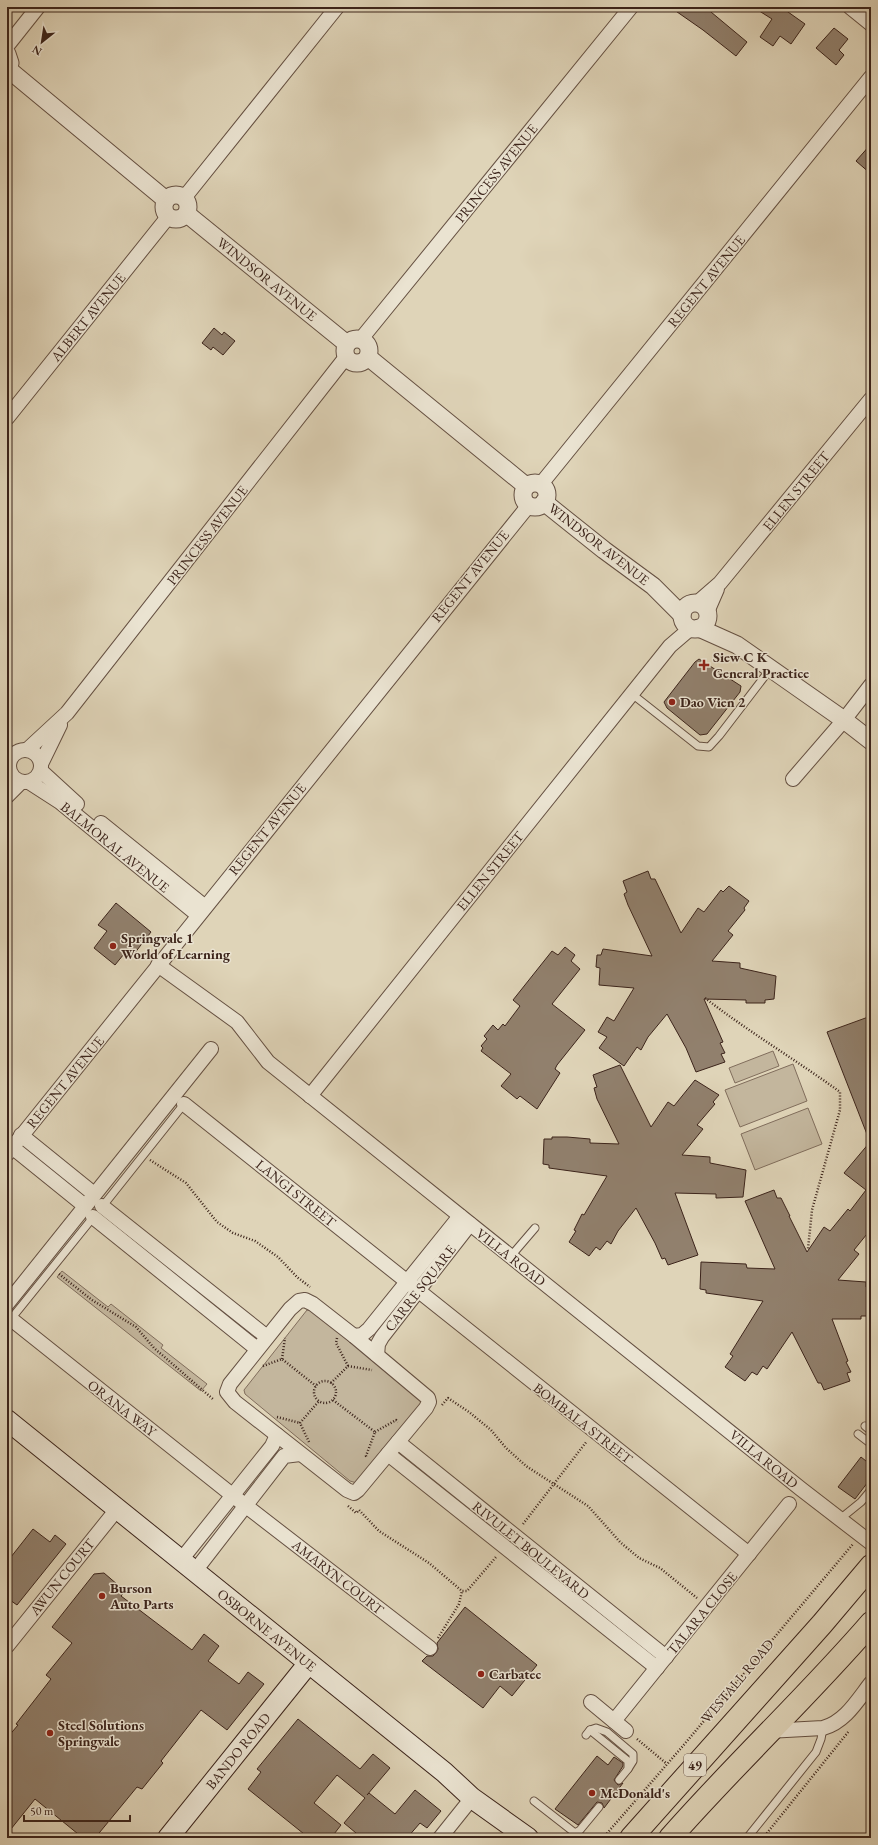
<svg xmlns="http://www.w3.org/2000/svg" width="878" height="1845" font-family="'EB Garamond',serif">
<rect width="100%" height="100%" fill="#dfd4b8"/>
<filter id="stains"><feTurbulence type="fractalNoise" baseFrequency=".005" numOctaves="4"/><feColorMatrix values="0 0 0 0 .2 0 0 0 0 .09 0 0 0 0 .02 0 0 0 .5 -.17"/></filter>
<radialGradient id="worn" r=".72"><stop offset=".6" stop-color="#630" stop-opacity="0"/><stop offset="1" stop-color="#630" stop-opacity=".3"/></radialGradient>
<g fill="#c3b69d" stroke="#806d5c">
<path d="M773 1051 779 1066 735 1083 729 1068Z"/>
<path d="M793 1064 807 1101 740 1127 725 1090Z"/>
<path d="M808 1108 822 1144 755 1170 741 1134Z"/>
<path d="M62 1271 108 1307 111 1304 163 1345 161 1348 207 1384 201 1391 57 1277Z"/>
<path d="M307 1310H315L423 1398V1407L360 1484 350 1481 245 1394 244 1390Z"/>
</g>
<g fill="#91806d" stroke="#3c241b">
<path d="M670 7H705L747 42 736 56 703 30Z"/>
<path d="M753 7H781L805 24 791 44 780 36 773 46 760 37 772 19Z"/>
<path d="M834 28 848 39 839 50 844 55 836 65 816 48Z"/>
<path d="M871 144V174L856 161Z"/>
<path d="M214 328 222 335 224 332 235 341 223 355 213 347 211 350 202 343Z"/>
<path d="M699 659 741 686 740 692 707 734 700 735 667 708 664 702 695 662Z"/>
<path d="M648 871 651 879H655L681 933 698 908 704 912 721 890 723 892 729 886 749 901 744 908 745 910 728 931 733 935 712 961 740 963V968L776 976 774 999 765 1000V1003H746V1000L704 999 723 1042 720 1043 725 1053 721 1054 725 1062 696 1072 686 1048 667 1014 648 1037 641 1050 637 1047 624 1066 599 1048 607 1037 598 1032 607 1017 614 1021 634 988 599 985 600 968 596 967 597 955H601L603 949 652 956 628 905 624 894 627 892 623 881Z"/>
<path d="M116 903 151 932 134 954 128 949 115 965 94 948 107 931 98 925Z"/>
<path d="M565 947 575 955 571 961 580 969 552 1004 585 1030 557 1065 555 1069 560 1073 537 1109 520 1096 517 1099 501 1086 511 1074 481 1051 483 1048 481 1046 487 1039 484 1036 493 1025 498 1030 503 1024 505 1026 520 1006 513 1000 552 951 558 955Z"/>
<path d="M871 1016V1229L854 1250 859 1254 838 1280 866 1282V1287L871 1288V1316H861V1319H832L848 1361 846 1362 851 1372 847 1373 850 1381 824 1390 821 1383H818L792 1332 767 1369 763 1366 757 1375 752 1372 745 1381 725 1367 733 1356 730 1354 763 1301 706 1293V1290L700 1289 701 1262 746 1264 747 1268 775 1269 745 1201 774 1190 777 1198H781L790 1216H789L807 1252 824 1227 830 1231 848 1209 850 1211 866 1190 844 1173 870 1142 827 1032Z"/>
<path d="M620 1065 651 1127 668 1102 674 1106 695 1080 719 1095 713 1102 715 1104 697 1125 703 1129 682 1155 710 1157V1163L746 1170 743 1197 716 1198V1194L675 1193 698 1255 668 1265 665 1258 662 1259 655 1243 636 1208 618 1231 611 1244 607 1241 600 1250 596 1247 589 1256 569 1242 576 1231 574 1230 582 1214 584 1215 607 1176 549 1168V1165L543 1164 544 1139H552V1137H567L590 1139V1143L619 1144 597 1099 594 1088 597 1087 593 1075Z"/>
<path d="M861 1457 871 1465V1478L855 1499 838 1487Z"/>
<path d="M33 1529 50 1542 55 1535 66 1544 17 1605 7 1598V1562Z"/>
<path d="M104 1573 125 1591 121 1596 192 1650 204 1634 219 1646 208 1661 239 1684 248 1672 264 1684 227 1730 201 1710 161 1761 163 1763 142 1789 137 1787 95 1838H83L35 1799 7 1834V1738L18 1725 16 1724 51 1679 46 1675 72 1643 52 1627 94 1574Z"/>
<path d="M465 1607 537 1665 512 1696 500 1686 483 1708 422 1661 427 1656H433L436 1653 438 1649 437 1643Z"/>
<path d="M298 1719 360 1769 373 1754 390 1768 367 1795 369 1793 395 1814 415 1790 441 1811 427 1828 420 1823 407 1838H362L344 1823 365 1798 337 1775 314 1803 341 1825 331 1838H309L248 1789 261 1772 257 1769Z"/>
<path d="M597 1756 608 1765 614 1757 623 1763V1766L614 1780 618 1785 623 1783 604 1808 602 1803 597 1802 578 1825 555 1809Z"/>
</g>
<g fill="none" stroke-linecap="round" stroke-linejoin="round">
<defs>
<g id="service">
<path d="M632 694 698 746 709 747 719 736 771 668"/>
<path d="M102 1207 184 1104"/>
<path d="M511 1256 535 1228"/>
<path d="M11 1319 95 1215"/>
<path d="M865 1426 871 1431"/>
<path d="M858 1434 871 1444"/>
<path d="M840 1519 861 1502 871 1490"/>
<path d="M590 1730 628 1761V1769L619 1780"/>
<path d="M586 1735 590 1730 596 1728 607 1732 633 1754V1761L628 1769"/>
<path d="M534 1801 575 1833 580 1830 599 1807"/>
<path d="M747 1838 816 1752 821 1739 823 1728"/>
</g>
<g id="minor">
<path d="M850 7 871 24"/>
<path d="M7 46 38 7"/>
<path d="M184 198 337 7"/>
<path d="M361 339 631 7"/>
<path d="M7 418 168 217"/>
<path d="M541 484 871 77"/>
<path d="M697 603 720 583 871 399"/>
<path d="M707 612 717 589"/>
<circle cx="25" cy="766" r="16"/>
<path d="M27 750 67 713 346 357"/>
<path d="M41 764 60 725"/>
<path d="M41 771 77 804"/>
<path d="M793 779 844 720 871 685"/>
<path d="M29 782 60 802 198 915"/>
<path d="M7 796 21 782"/>
<path d="M101 823 204 906"/>
<path d="M158 965 237 1022 268 1062 801 1489 871 1543"/>
<path d="M310 1096 670 646 691 628"/>
<path d="M184 1104 749 1554"/>
<path d="M21 1135 94 1194"/>
<path d="M12 1147 85 1206"/>
<path d="M7 1154 529 505"/>
<path d="M102 1206 267 1337"/>
<path d="M93 1217 257 1349"/>
<path d="M305 1300 313 1304 354 1336 428 1398 429 1402 426 1408 358 1490 354 1493 347 1490 235 1402 227 1392 230 1384 290 1309 299 1301Z"/>
<path d="M7 1304 211 1049"/>
<path d="M11 1319 246 1506 430 1648"/>
<path d="M354 1336 362 1335 369 1329 460 1216"/>
<path d="M377 1355 378 1344 382 1337 470 1224"/>
<path d="M398 1442 666 1657"/>
<path d="M388 1454 657 1668"/>
<path d="M181 1560 272 1446 277 1435"/>
<path d="M195 1571 284 1456 300 1454"/>
<path d="M7 1646 118 1508"/>
<path d="M591 1702 626 1731"/>
<path d="M614 1721 789 1504"/>
<path d="M768 1731 823 1728C845 1722 857 1701 871 1683"/>
<path d="M440 1838 472 1798"/>
</g>
<g id="tertiary">
<path d="M7 54 10 63 7 70"/>
<path d="M8 69 166 200"/>
<circle cx="176" cy="207" r="12"/>
<path d="M187 214 347 344"/>
<circle cx="357" cy="351" r="12"/>
<path d="M368 357 526 486"/>
<circle cx="535" cy="495" r="12"/>
<path d="M544 502 604 550 653 586 682 615"/>
<circle cx="695" cy="616" r="13"/>
<path d="M699 628 737 645 844 720 871 741"/>
</g>
<g id="secondary">
<path d="M7 1420 444 1772 472 1798 528 1838"/>
<path d="M168 1838 308 1664"/>
</g>
<g id="primary">
<path d="M631 1838 822 1624 871 1566"/>
<path d="M670 1838C735 1764 807 1697 871 1623"/>
</g>
</defs>
<use href="#service" stroke="#655042" stroke-width="9"/>
<use href="#minor" stroke="#655042" stroke-width="16"/>
<use href="#tertiary" stroke="#655042" stroke-width="19"/>
<use href="#secondary" stroke="#3c241b" stroke-width="22"/>
<use href="#primary" stroke="#3c241b" stroke-width="24"/>
<g stroke="#3c241b" stroke-width="2.5" stroke-dasharray="1 2" stroke-linecap="butt">
<path d="M705 998C749 1032 796 1060 840 1092V1110L812 1210 808 1249"/>
<path d="M150 1160 186 1183 217 1222 233 1233 255 1241 278 1257 297 1277 310 1287"/>
<path d="M59 1274 92 1300 136 1327 154 1348 214 1400"/>
<path d="M337 1338 336 1343 348 1366"/>
<path d="M282 1359 285 1338"/>
<path d="M263 1366 282 1359 316 1386"/>
<circle cx="325" cy="1392" r="11"/>
<path d="M331 1383 348 1366 372 1370"/>
<path d="M333 1400 375 1432 366 1456 367 1457"/>
<path d="M442 1405 448 1398 469 1412 491 1430 506 1448 526 1466 588 1506 620 1542 639 1558 660 1568 697 1598"/>
<path d="M277 1417 300 1423"/>
<path d="M375 1432 396 1420 398 1422"/>
<path d="M309 1442 300 1423 319 1401"/>
<path d="M348 1506 356 1513 359 1510 379 1531 429 1563 462 1591H467L496 1557"/>
<path d="M523 1524 587 1441"/>
<path d="M438 1638 459 1604 462 1591"/>
<path d="M637 1739 667 1764"/>
<path d="M603 1838 682 1747 853 1544"/>
<path d="M763 1838 849 1731"/>
</g>
<use href="#service" stroke="#eae3d1" stroke-width="7"/>
<use href="#minor" stroke="#eae3d1" stroke-width="14"/>
<use href="#tertiary" stroke="#eae3d1" stroke-width="17"/>
<use href="#secondary" stroke="#eae3d1" stroke-width="20"/>
<use href="#primary" stroke="#dfd4b8" stroke-width="22"/>
</g>
<g fill="#8f2418" stroke="#eae3d1" stroke-width="1.5">
<path d="M702 659h4v4h4v4h-4v4h-4v-4h-4v-4h4z"/>
<circle cx="672" cy="702" r="4"/>
<circle cx="113" cy="946" r="4"/>
<circle cx="102" cy="1596" r="4"/>
<circle cx="481" cy="1674" r="4"/>
<circle cx="50" cy="1733" r="4"/>
<circle cx="592" cy="1793" r="4"/>
</g>
<g text-anchor="middle" dominant-baseline="central" stroke-width="3" stroke-linejoin="round" paint-order="stroke">
<rect fill="#eae3d1" stroke="#705d52" stroke-width="1" x="684" y="1754" width="22" height="22" rx="3"/>
<g font-size="13" font-weight="bold" fill="#3c241b">
<text x="695" y="1765">49</text>
</g>
<g font-size="14" fill="#3c241b" stroke="#eae3d1">
<text transform="translate(496 173) rotate(-51)">PRINCESS AVENUE</text>
<text transform="translate(267 279) rotate(39)">WINDSOR AVENUE</text>
<text transform="translate(706 281) rotate(-51)">REGENT AVENUE</text>
<text transform="translate(88 317) rotate(-51)">ALBERT AVENUE</text>
<text transform="translate(796 491) rotate(-51)">ELLEN STREET</text>
<text transform="translate(207 535) rotate(-52)">PRINCESS AVENUE</text>
<text transform="translate(599 544) rotate(38)">WINDSOR AVENUE</text>
<text transform="translate(470 576) rotate(-51)">REGENT AVENUE</text>
<text transform="translate(267 829) rotate(-51)">REGENT AVENUE</text>
<text transform="translate(115 847) rotate(39)">BALMORAL AVENUE</text>
<text transform="translate(490 871) rotate(-51)">ELLEN STREET</text>
<text transform="translate(65 1082) rotate(-51)">REGENT AVENUE</text>
<text transform="translate(296 1193) rotate(39)">LANGI STREET</text>
<text transform="translate(511 1257) rotate(38)">VILLA ROAD</text>
<text transform="translate(420 1288) rotate(-52)">CARRE SQUARE</text>
<text transform="translate(122 1408) rotate(38)">ORANA WAY</text>
<text transform="translate(583 1423) rotate(38)">BOMBALA STREET</text>
<text transform="translate(764 1459) rotate(39)">VILLA ROAD</text>
<text transform="translate(531 1550) rotate(39)">RIVULET BOULEVARD</text>
<text transform="translate(62 1577) rotate(-51)">AWUN COURT</text>
<text transform="translate(338 1577) rotate(38)">AMARYN COURT</text>
<text transform="translate(702 1613) rotate(-51)">TALARA CLOSE</text>
<text transform="translate(267 1630) rotate(39)">OSBORNE AVENUE</text>
<text transform="translate(737 1681) rotate(-50)">WESTALL ROAD</text>
<text transform="translate(238 1751) rotate(-51)">BANDO ROAD</text>
</g>
<g font-size="14" font-weight="bold" fill="#3c241b" stroke="#eae3d1" text-anchor="start">
<text x="713" y="657">Siew C K<tspan x="713" dy="16">General Practice</tspan></text>
<text x="680" y="702">Dao Vien 2</text>
<text x="121" y="938">Springvale 1<tspan x="121" dy="16">World of Learning</tspan></text>
<text x="110" y="1588">Burson<tspan x="110" dy="16">Auto Parts</tspan></text>
<text x="489" y="1674">Carbatec</text>
<text x="58" y="1725">Steel Solutions<tspan x="58" dy="16">Springvale</tspan></text>
<text x="600" y="1793">McDonald's</text>
</g>
</g>
<rect width="878" height="1845" fill="none" stroke="#dfd4b8" stroke-width="24"/>
<rect x="8" y="8" width="862" height="1829" fill="none" stroke="#3c241b" stroke-width="2"/>
<rect x="12" y="12" width="854" height="1821" fill="none" stroke="#3c241b"/>
<g transform="translate(42 42) rotate(210)" stroke="#eae3d1" stroke-width="3" paint-order="stroke">
<path d="M0-3L7 15L0 10L-7 15Z" fill="#3c241b"/>
<text y="-6" font-size="11" font-weight="bold" text-anchor="middle" fill="#3c241b">N</text>
</g>
<path d="M24 1815v6h106v-6" fill="none" stroke="#3c241b" stroke-width="2"/>
<text x="30" y="1815" font-size="12" fill="#3c241b" stroke="#eae3d1" stroke-width="3" paint-order="stroke">50 m</text>
<rect width="100%" height="100%" filter="url(#stains)"/>
<rect width="100%" height="100%" fill="url(#worn)"/>
</svg>
